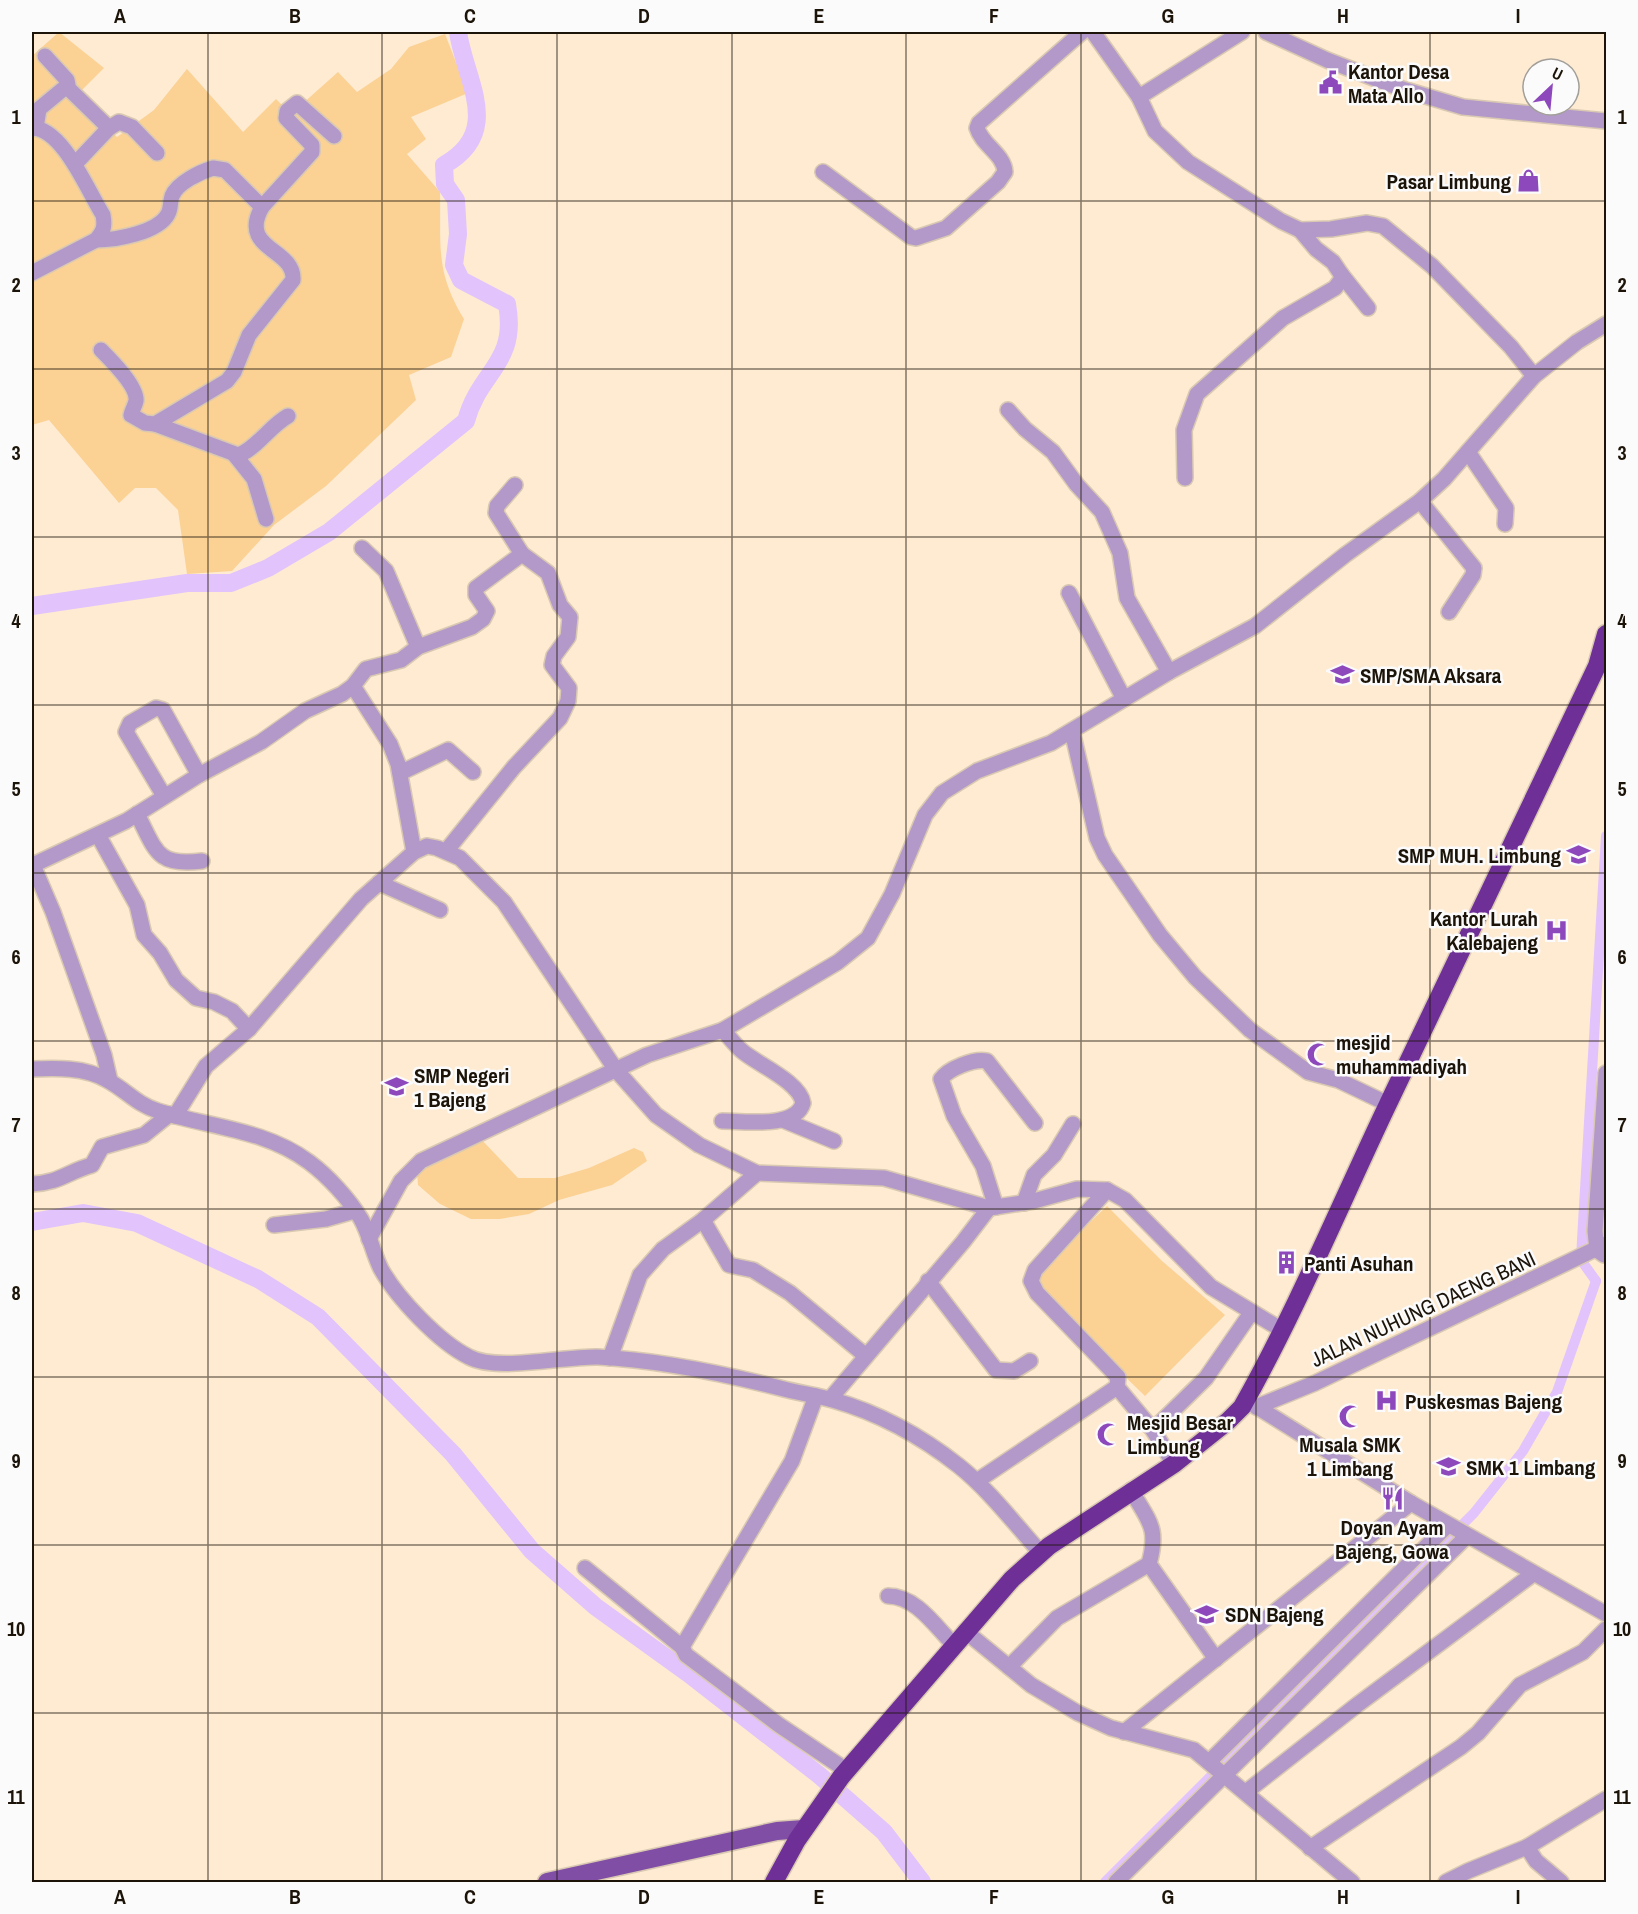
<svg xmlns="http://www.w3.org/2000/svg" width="1638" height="1914" font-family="'Archivo Narrow',sans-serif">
<rect width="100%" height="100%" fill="#feebd2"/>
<g fill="#fbd194">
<path d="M59 32 104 68 76 96 117 137 154 110 187 69 243 132 276 99 291 114 338 72 357 92 391 69 409 47 445 34 468 93 411 117 426 139 407 154 440 192C441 247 435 271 464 319L451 357 409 375 416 400 326 486 274 525 232 571 187 574 178 510 156 488H135L119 503 49 420 32 425V56Z"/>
<path d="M478 1136 518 1178H555L589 1168 634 1148 643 1152 647 1161 612 1185 559 1200 529 1214 500 1219H471L440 1204 418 1185 417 1172Z"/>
<path d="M1107 1206 1162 1261 1225 1315 1145 1396 1074 1327 1032 1278Z"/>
</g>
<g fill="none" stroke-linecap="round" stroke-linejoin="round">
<g stroke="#e2c3fc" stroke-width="10">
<path d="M1596 1281 1581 1260 1582 1240 1606 836"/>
<path d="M1105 1882 1474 1513 1523 1451 1557 1392 1596 1281"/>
</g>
<g stroke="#e2c3fc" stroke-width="18">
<path d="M32 606 187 583H231L268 568 329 532 466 421C479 371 518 364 507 304L461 280 454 265 458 234 456 200 445 184 444 165C504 131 465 81 458 32"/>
<path d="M32 1222 83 1213 137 1223 258 1279 318 1317 453 1454 532 1551 596 1607 689 1674 819 1775 884 1832 922 1882"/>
</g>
<defs>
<g id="minor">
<path d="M1093 32 1139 97 1155 131 1188 162 1281 221 1300 230 1331 229 1367 223 1383 226 1432 266 1511 347 1534 376"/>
<path d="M1266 32 1327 60 1402 89 1463 107 1606 121"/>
<path d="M67 87 109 128 119 122 132 127 157 153"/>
<path d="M1139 97 1242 32"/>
<path d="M32 128C63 128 88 192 103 215 105 226 104 231 96 240L32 273"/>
<path d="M36 128 39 109 68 85 67 80 45 56"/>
<path d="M75 164 109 128"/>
<path d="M823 172 911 237 916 238 946 228 998 182 1005 172C1004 154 982 145 977 128L979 123 1082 32"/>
<path d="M96 240C115 240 158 233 168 214 171 209 170 202 172 196 177 183 200 172 213 168L225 170 262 207 312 152V145L286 118 287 111 297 103 334 136"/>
<path d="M1341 274 1368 308"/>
<path d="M101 350C110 359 138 387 136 401 135 406 132 410 131 415L145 423 155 424 227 381 234 372 249 335 293 280C295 248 238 250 262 207"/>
<path d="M1008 410 1025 429 1053 452 1077 485 1102 512 1120 553 1127 598 1169 672"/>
<path d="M155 424 238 455C254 451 271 425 288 416"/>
<path d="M1468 452 1506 508 1505 524"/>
<path d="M234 454 254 479 266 519"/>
<path d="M1185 478 1184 430 1197 394 1283 318 1335 288 1341 280V274L1333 262 1316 249 1300 230"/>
<path d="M1420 501 1474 568 1473 575 1449 612"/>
<path d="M362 548 386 571 418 647"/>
<path d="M1069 593 1124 699"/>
<path d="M353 686 390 744 398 764 414 852"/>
<path d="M1072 731 1097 838 1105 855 1160 935 1195 977 1250 1030 1308 1072 1338 1080 1388 1104"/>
<path d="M400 773 448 750 473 772"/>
<path d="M164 796 126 732 130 723 156 708 163 710 199 775"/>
<path d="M137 814C156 850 156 867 202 861"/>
<path d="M98 835 137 905 144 935 160 953 176 980 196 998 214 1002 232 1011 249 1029"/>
<path d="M447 850 514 767 560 718 568 701 569 688 552 665 554 656 568 637 570 617 560 605 548 573 522 554"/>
<path d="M32 863 53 912 104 1055 110 1081"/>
<path d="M33 865 126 821 199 775 261 742 305 711 342 694 353 686 366 669 401 660 418 647 472 627 483 619 487 611 476 595V588L522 554 496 513 497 506 515 485"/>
<path d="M379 883 440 910"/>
<path d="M32 1069C56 1068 85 1067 107 1080 126 1090 136 1104 158 1111 208 1127 265 1129 309 1162 328 1176 349 1199 361 1219 370 1235 373 1253 381 1269 397 1298 439 1342 469 1357 497 1372 564 1356 598 1357 660 1360 721 1373 780 1388 798 1393 816 1395 833 1400 879 1413 921 1436 959 1466 989 1490 1014 1523 1040 1552"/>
<path d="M175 1116 206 1066 249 1029 361 899 414 852 427 846 437 848 460 858 504 902 616 1070 656 1115 699 1145 757 1173 884 1178 989 1208 1034 1201 1077 1189 1107 1190 1125 1200 1211 1287 1282 1330"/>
<path d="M783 1120 834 1141"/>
<path d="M722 1121C743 1121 796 1129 803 1103 800 1082 757 1064 742 1051 735 1045 729 1037 723 1030"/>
<path d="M32 1184C59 1183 67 1172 92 1165L102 1147 144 1135 170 1114"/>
<path d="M1024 1203 1034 1175 1054 1155 1073 1124"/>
<path d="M996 1207 983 1166 954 1116 941 1079C948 1069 974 1058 987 1061L1035 1123"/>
<path d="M703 1220 729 1265 753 1270 790 1293 866 1356"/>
<path d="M274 1225 326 1219 354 1211"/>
<path d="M369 1239 401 1181 421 1161 647 1055 723 1030 838 962 868 938 892 894 925 815 942 793 977 771 1051 743 1169 672 1255 626 1345 555 1420 501 1444 479 1534 376 1577 342 1606 324"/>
<path d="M1604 1255 1597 1250 1595 1231 1606 1073"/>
<path d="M928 1281 996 1370 1014 1371 1030 1361"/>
<path d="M610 1358 640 1275 663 1249 703 1220 757 1173"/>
<path d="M1117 1387 1153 1430 1174 1464"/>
<path d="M816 1396 792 1461 682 1647 686 1655 779 1725 846 1770"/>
<path d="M830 1399 963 1242 989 1208"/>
<path d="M1246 1400 1411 1503 1606 1614"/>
<path d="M1256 1407 1315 1383 1606 1244"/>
<path d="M1153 1430 1206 1378 1251 1313"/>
<path d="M977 1481 1117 1387 1118 1377 1037 1293 1031 1281 1035 1270 1107 1190"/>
<path d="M1131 1490C1149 1522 1159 1527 1149 1564L1216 1659"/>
<path d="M585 1568 682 1647"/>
<path d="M888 1596C916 1596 936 1627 953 1644"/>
<path d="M965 1631 1031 1685 1078 1713 1111 1728 1194 1750 1352 1882"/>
<path d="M1009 1667 1057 1618 1149 1564"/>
<path d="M1124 1732 1411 1503"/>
<path d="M1210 1761 1448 1525"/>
<path d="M1246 1792 1357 1705 1533 1574"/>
<path d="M1527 1847 1536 1861 1561 1882"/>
<path d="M1310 1848 1461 1747 1478 1733 1520 1685 1583 1652 1606 1629"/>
<path d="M1116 1882 1467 1536"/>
<path d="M1446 1882 1468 1871 1527 1847 1606 1799"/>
</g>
<path id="major" d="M547 1882 777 1831 804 1829"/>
<path id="highway" d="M774 1882 797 1840 841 1777 1012 1579 1049 1546 1174 1464 1228 1421 1242 1407C1297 1309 1340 1205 1388 1104 1458 958 1528 812 1597 666L1606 634"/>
</defs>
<use href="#minor" stroke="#dac9b2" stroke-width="18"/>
<use href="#major" stroke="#dac9b2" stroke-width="21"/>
<use href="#highway" stroke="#dac9b2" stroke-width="21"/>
<use href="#minor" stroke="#b399c9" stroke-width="15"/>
<use href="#major" stroke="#804ea5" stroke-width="18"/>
<use href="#highway" stroke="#6e3096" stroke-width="18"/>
</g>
<path fill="none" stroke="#1c1409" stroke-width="1.5" stroke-opacity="0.55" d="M208 32V1882M382 32V1882M557 32V1882M732 32V1882M906 32V1882M1081 32V1882M1256 32V1882M1430 32V1882M32 201H1606M32 369H1606M32 537H1606M32 705H1606M32 873H1606M32 1041H1606M32 1209H1606M32 1377H1606M32 1545H1606M32 1713H1606"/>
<defs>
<symbol id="civic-bare" viewBox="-9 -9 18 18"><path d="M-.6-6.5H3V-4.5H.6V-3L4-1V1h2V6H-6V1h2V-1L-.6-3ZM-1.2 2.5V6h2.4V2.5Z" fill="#8d48bc" stroke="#fbfbfb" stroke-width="2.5" paint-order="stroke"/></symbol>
<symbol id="shop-bare" viewBox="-9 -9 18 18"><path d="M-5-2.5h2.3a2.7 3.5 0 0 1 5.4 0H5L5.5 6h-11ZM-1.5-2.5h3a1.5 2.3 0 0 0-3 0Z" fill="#8d48bc" stroke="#fbfbfb" stroke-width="2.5" paint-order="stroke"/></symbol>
<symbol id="school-bare" viewBox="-9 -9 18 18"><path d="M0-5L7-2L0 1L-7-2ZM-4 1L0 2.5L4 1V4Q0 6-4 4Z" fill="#8d48bc" stroke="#fbfbfb" stroke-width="2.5" paint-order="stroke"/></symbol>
<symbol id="hospital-bare" viewBox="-9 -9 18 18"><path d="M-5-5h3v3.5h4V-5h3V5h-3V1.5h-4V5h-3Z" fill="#8d48bc" stroke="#fbfbfb" stroke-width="2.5" paint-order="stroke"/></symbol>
<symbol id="mosque-bare" viewBox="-9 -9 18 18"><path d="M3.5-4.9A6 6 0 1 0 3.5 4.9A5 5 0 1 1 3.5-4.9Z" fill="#8d48bc" stroke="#fbfbfb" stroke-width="2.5" paint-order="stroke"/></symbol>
<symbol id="building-bare" viewBox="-9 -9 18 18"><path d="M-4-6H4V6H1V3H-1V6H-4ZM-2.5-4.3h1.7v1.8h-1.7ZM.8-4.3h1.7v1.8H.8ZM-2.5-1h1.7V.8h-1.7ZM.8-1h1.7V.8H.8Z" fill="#8d48bc" stroke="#fbfbfb" stroke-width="2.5" paint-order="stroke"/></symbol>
<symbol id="restaurant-bare" viewBox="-9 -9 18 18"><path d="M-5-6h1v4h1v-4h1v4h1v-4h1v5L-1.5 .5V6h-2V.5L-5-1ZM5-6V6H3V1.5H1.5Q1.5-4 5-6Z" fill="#8d48bc" stroke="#fbfbfb" stroke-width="2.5" paint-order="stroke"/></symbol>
</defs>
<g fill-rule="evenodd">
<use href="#civic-bare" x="1314" y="66" width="33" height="33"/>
<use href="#shop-bare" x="1512" y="164" width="33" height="33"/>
<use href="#school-bare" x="1326" y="658" width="33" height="33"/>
<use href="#school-bare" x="1562" y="838" width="33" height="33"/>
<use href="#hospital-bare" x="1540" y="914" width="33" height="33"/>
<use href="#mosque-bare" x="1302" y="1038" width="33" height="33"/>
<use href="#school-bare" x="380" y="1070" width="33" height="33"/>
<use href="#building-bare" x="1270" y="1246" width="33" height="33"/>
<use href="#hospital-bare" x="1370" y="1384" width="33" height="33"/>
<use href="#mosque-bare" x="1334" y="1400" width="33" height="33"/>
<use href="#mosque-bare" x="1092" y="1418" width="33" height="33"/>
<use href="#school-bare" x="1432" y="1450" width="33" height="33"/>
<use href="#restaurant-bare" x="1376" y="1482" width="33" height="33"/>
<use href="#school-bare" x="1190" y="1598" width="33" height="33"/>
</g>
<g text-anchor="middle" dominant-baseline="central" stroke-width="5" stroke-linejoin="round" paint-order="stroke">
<g font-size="21" font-weight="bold" fill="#1c1409" stroke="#fbfbfb" text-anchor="start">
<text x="1348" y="71">Kantor Desa<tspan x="1348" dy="24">Mata Allo</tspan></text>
<text x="1511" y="181" text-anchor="end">Pasar Limbung</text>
<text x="1360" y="675">SMP/SMA Aksara</text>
<text x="1561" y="855" text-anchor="end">SMP MUH. Limbung</text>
<text x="1538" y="918" text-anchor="end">Kantor Lurah<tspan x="1538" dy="24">Kalebajeng</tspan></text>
<text x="1336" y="1042">mesjid<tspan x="1336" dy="24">muhammadiyah</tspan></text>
<text x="414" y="1075">SMP Negeri<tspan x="414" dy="24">1 Bajeng</tspan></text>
<text x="1304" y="1263">Panti Asuhan</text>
<text x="1405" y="1401">Puskesmas Bajeng</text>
<text x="1127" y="1422">Mesjid Besar<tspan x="1127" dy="24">Limbung</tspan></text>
<text x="1350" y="1444" text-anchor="middle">Musala SMK<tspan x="1350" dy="24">1 Limbang</tspan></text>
<text x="1466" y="1467">SMK 1 Limbang</text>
<text x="1392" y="1527" text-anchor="middle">Doyan Ayam<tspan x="1392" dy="24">Bajeng, Gowa</tspan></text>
<text x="1225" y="1614">SDN Bajeng</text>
</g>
<g font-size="21" fill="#1c1409" stroke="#fbfbfb">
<text transform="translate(1423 1309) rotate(-25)">JALAN NUHUNG DAENG BANI</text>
</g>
</g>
<rect width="1638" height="1914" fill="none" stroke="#fbfbfb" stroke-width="66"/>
<g transform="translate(1551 87) rotate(26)"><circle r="28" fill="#fbfbfb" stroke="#a29f9a" stroke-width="1.5"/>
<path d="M0-4.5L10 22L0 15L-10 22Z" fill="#8d48bc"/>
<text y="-9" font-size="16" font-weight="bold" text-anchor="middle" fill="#1c1409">U</text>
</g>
<rect x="33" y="33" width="1572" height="1848" fill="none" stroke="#1c1409" stroke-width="2"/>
<g font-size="20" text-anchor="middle" font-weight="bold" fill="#1c1409">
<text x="120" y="23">A</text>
<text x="295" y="23">B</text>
<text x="470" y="23">C</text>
<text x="644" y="23">D</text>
<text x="819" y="23">E</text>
<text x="994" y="23">F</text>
<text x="1168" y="23">G</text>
<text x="1343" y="23">H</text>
<text x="1518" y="23">I</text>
<text x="16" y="124">1</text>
<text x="1622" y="124">1</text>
<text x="16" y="292">2</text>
<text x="1622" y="292">2</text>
<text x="16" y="460">3</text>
<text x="1622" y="460">3</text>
<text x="16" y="628">4</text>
<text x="1622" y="628">4</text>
<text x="16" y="796">5</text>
<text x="1622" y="796">5</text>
<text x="16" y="964">6</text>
<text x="1622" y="964">6</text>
<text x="16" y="1132">7</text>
<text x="1622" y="1132">7</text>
<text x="16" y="1300">8</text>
<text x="1622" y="1300">8</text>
<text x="16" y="1468">9</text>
<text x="1622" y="1468">9</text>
<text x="16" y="1636">10</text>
<text x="1622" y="1636">10</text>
<text x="16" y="1804">11</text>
<text x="1622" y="1804">11</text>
<text x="120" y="1904">A</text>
<text x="295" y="1904">B</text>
<text x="470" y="1904">C</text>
<text x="644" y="1904">D</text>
<text x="819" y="1904">E</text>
<text x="994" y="1904">F</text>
<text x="1168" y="1904">G</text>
<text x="1343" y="1904">H</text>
<text x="1518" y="1904">I</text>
</g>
</svg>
